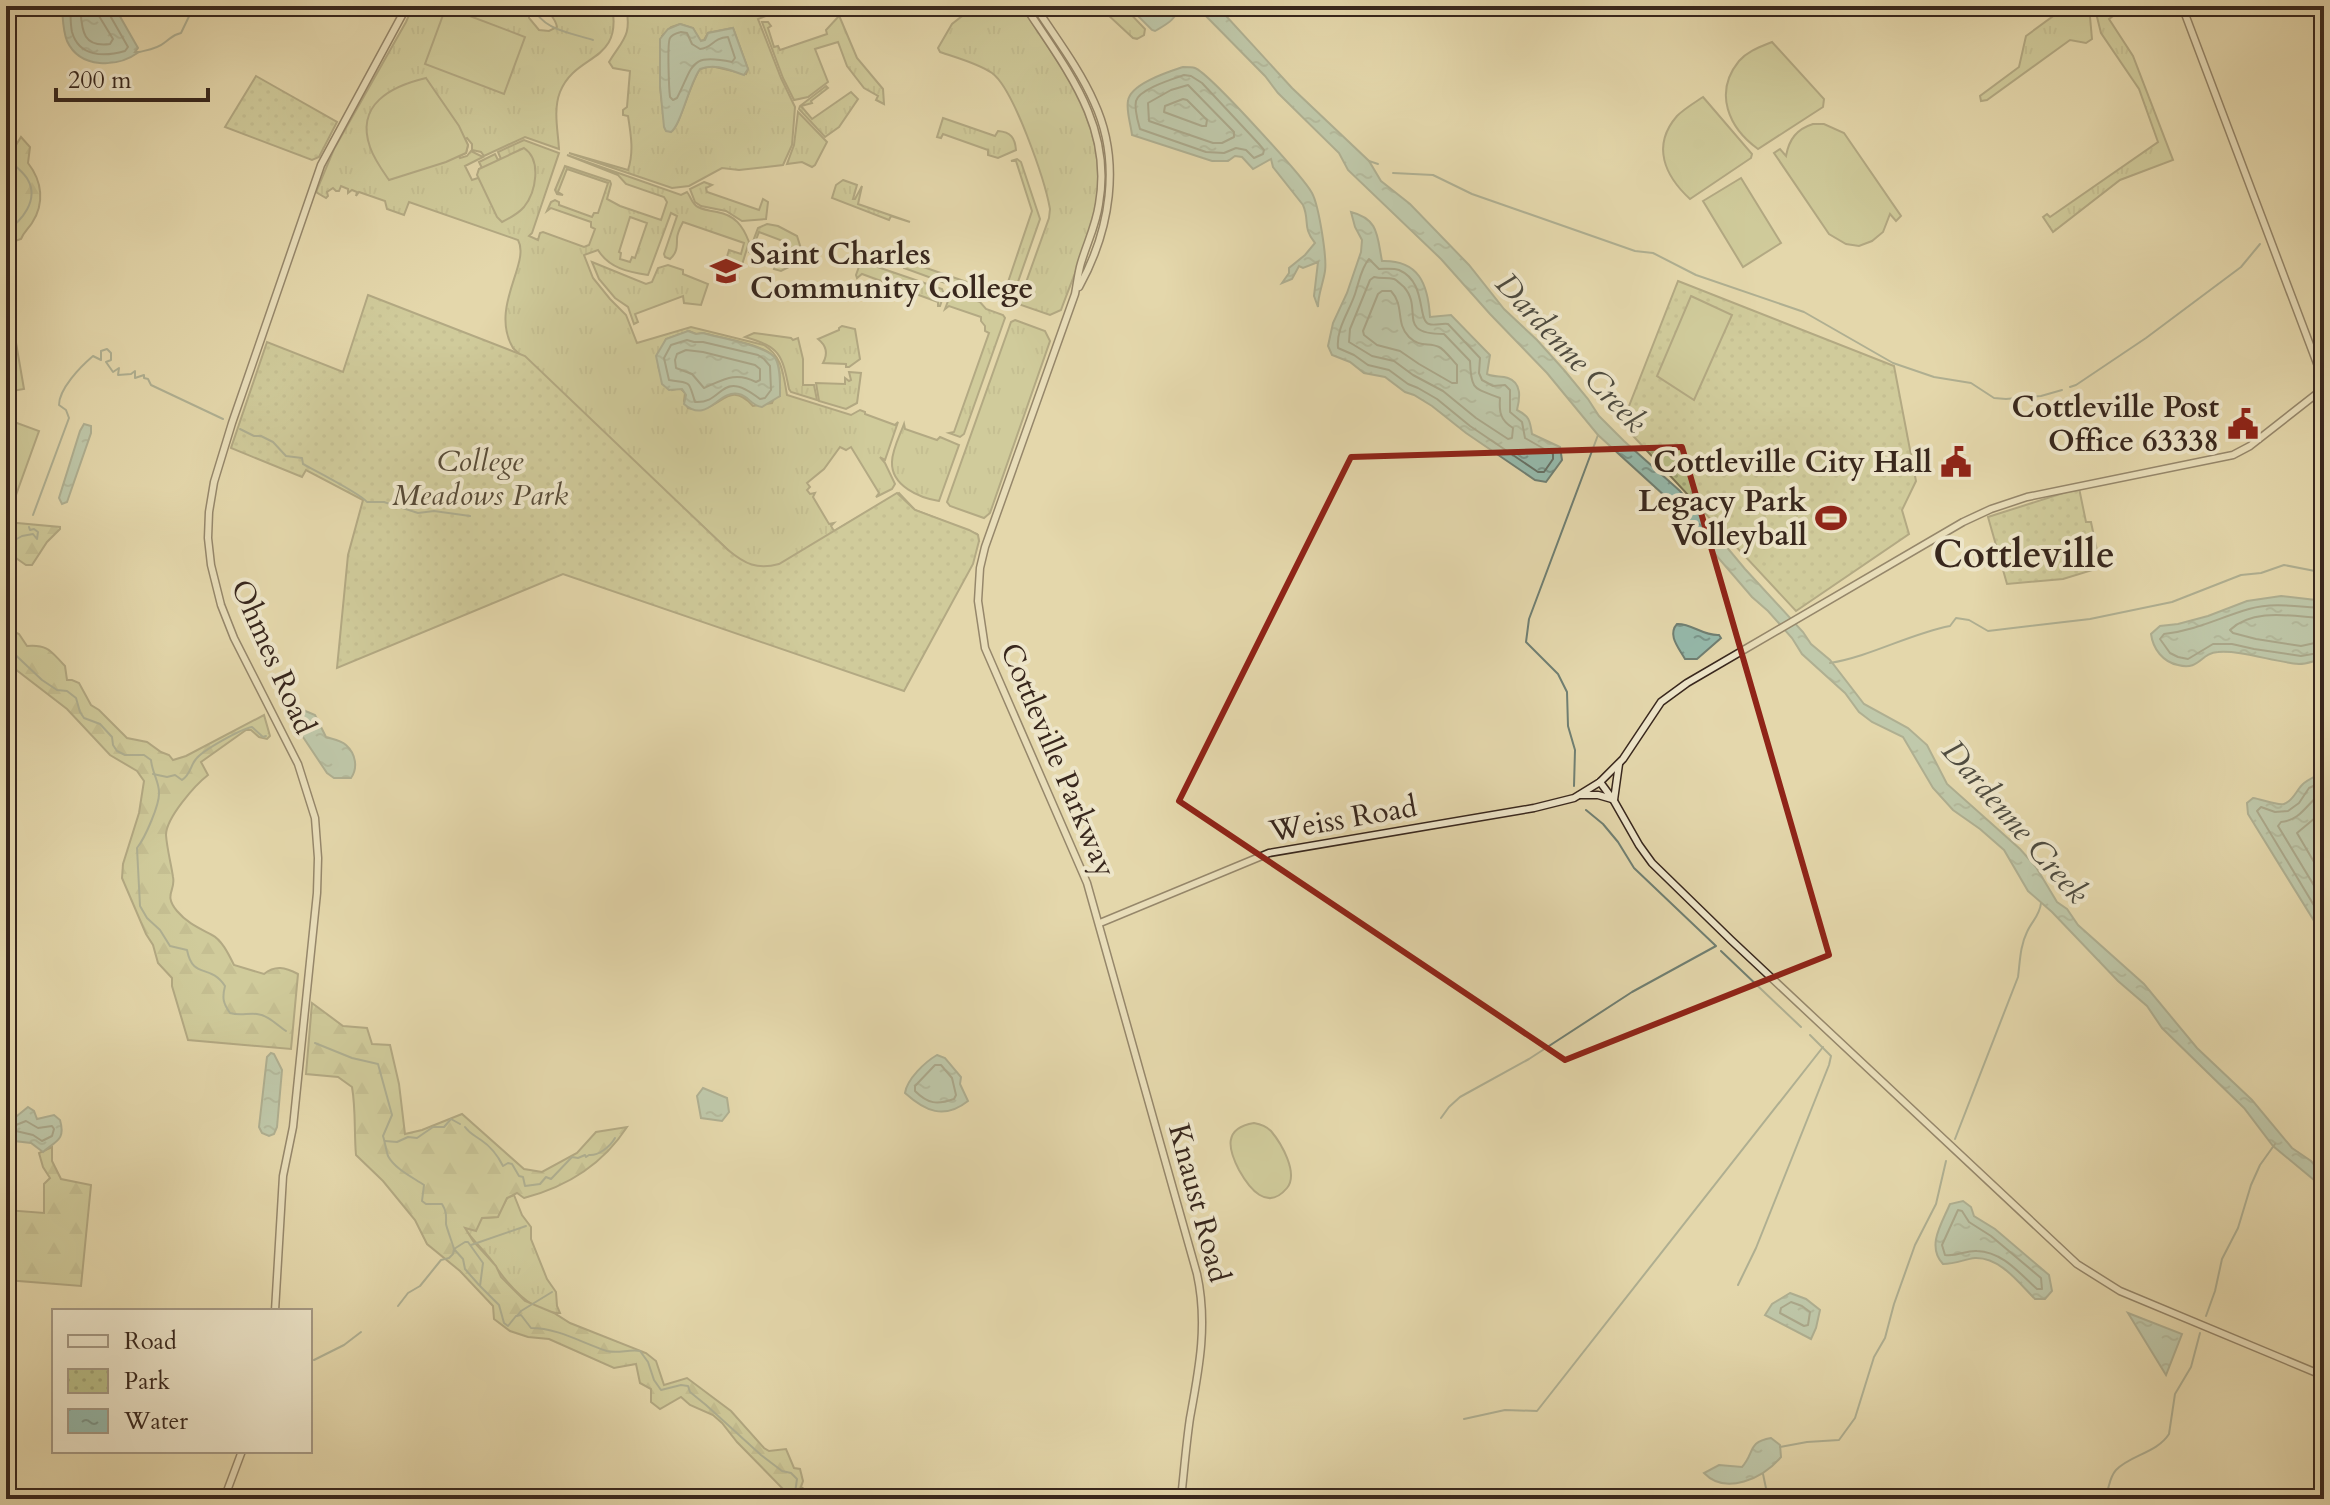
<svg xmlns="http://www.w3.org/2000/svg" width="2330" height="1505" font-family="Cardo,serif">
<defs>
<pattern id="grass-tufts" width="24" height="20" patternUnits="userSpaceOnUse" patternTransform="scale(2)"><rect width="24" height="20" fill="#b8bd87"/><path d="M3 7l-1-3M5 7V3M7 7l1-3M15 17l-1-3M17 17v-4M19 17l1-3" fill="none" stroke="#9fa274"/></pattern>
<pattern id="forest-firs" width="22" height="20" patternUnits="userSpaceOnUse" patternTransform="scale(2)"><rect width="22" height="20" fill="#b8bd87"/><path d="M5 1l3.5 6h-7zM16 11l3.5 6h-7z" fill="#9fa274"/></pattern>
<pattern id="wetland-marsh" width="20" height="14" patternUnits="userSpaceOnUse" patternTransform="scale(2)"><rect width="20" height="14" fill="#b8bd87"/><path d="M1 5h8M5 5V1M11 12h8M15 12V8" fill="none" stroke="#9fa274"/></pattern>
<pattern id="park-dots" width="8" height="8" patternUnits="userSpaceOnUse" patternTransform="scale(2)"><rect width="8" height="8" fill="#b8bd87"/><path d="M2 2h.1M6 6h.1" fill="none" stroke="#9fa274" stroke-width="1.8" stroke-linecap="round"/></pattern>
<pattern id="water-ripples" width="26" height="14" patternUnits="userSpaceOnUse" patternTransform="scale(2)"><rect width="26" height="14" fill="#95b9ab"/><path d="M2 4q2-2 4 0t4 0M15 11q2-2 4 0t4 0" fill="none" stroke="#7b968b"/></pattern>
</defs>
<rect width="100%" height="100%" fill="#e4d7ac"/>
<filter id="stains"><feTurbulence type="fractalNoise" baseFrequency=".0025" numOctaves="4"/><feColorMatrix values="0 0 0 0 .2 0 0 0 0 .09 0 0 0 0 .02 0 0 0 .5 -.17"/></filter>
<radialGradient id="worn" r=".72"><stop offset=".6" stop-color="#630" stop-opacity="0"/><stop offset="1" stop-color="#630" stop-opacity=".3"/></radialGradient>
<g fill="url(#grass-tufts)" stroke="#787252" stroke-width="2" fill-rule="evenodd">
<path d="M413 6H423L421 9H431L437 6H530L529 18 539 30 549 31 557 27C556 20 546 7 540 6H612C623 64 576 52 560 92 553 110 558 131 559 149L525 137 484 156 481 152 472 150V144L467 138 465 139 468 145 466 153 459 156 460 158 467 156 471 151 483 157 465 166 472 180 478 178 479 169 482 168 479 162 495 154 498 160 501 159 498 152 524 140 559 153 532 233 529 236 538 240 540 233 543 232 584 247 589 245 595 229 591 227V222L551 208 547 211 551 202 555 200 559 202V205L592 217 594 213H598L608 183 567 169 558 192 563 195 557 194 555 190 565 166 610 181 611 184 607 199 620 206 661 220 667 202 664 197 626 184 618 175 567 155 681 195 687 192C691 197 692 204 698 207 704 210 711 211 717 212 735 215 743 226 749 242L741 268 736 270 738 277 722 271 720 264 726 260 729 250 741 254 744 243 683 222C681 226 677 233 677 239 677 247 677 253 670 259L665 257 664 254 677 216 671 213 648 275C628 272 609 268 598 250L584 255 593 278 610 299 626 315 637 343 691 327 764 345C783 357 783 374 787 395L851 415 860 410 865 412V414L895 425 898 422 885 460 880 457 885 463 895 484 892 489 876 497 879 493 851 447 846 450 840 447 824 469 807 483 810 487 807 490 810 494 815 493 813 497 829 524 834 523 831 526 834 531 899 493 915 510 977 534 979 541 770 570 744 565 513 348C489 307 531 263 518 240L409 202 404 215 387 209 385 201 359 192 356 196 357 192 352 190 348 193V189L341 186 339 191H336L333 188 327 192 328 196 326 198 316 192 334 149 406 22ZM630 217 647 223 635 258 632 257 630 262 620 259 621 253 619 252ZM689 331 696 334 703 333C720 338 765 344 775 358 781 367 780 385 780 396L774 398 772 403 753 406C726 376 720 417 688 408L684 401 685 393 680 388 672 390C654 367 655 365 666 339Z"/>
<path d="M626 6H792L758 19 781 78 795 107 792 145 783 165 739 170 722 168 689 186 672 188 569 153 628 170C634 152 631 135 628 116L623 115V110L627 107 630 71 613 68 609 62C623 39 632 36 626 6ZM680 24 693 28 700 41 704 40 708 33 733 28 748 69 746 74 711 66 700 69C689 85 681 124 671 132L665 129 660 86 662 36 671 27Z"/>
<path d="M835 6 857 58 883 89 884 104 876 100 878 96 864 88 847 66 838 42 815 49 828 82 808 97 794 100 783 78 762 22H768L771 26 768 28 774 47 778 46 780 50 827 34 826 30 839 16Z"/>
<path d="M975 6H1021C1062 69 1112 130 1095 210 1088 244 1073 277 1061 310L1050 315 1021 305 1019 302 1049 218 1050 209C1045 181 1014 89 992 73 977 63 957 58 940 52L938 48 952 24Z"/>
<path d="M2067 6H2089L2092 39 2086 43 2070 40 1987 100 1981 101 1980 96 2019 67 2026 36Z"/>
<path d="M2099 6H2127L2109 19 2133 56 2173 160 2120 180 2053 232 2043 217 2047 214 2050 217 2158 142 2139 89 2101 33 2097 17Z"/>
<path d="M826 86 828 88 811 101 812 103 801 106 812 119 851 92 858 99 839 127 825 137 799 109 800 106Z"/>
<path d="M798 112 827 142 815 165 812 167 802 162 787 164 794 145Z"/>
<path d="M943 118 995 136 998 131C1011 132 1015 138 1016 150L998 158 988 155V150L943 134 941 138 937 137Z"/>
<path d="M1017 159 1021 162 1040 219 1012 299 1009 301 993 295 967 291 904 268 903 263 906 256V261L987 289 990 285 1005 291 1032 211 1016 161H1011Z"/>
<path d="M843 180 857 185 853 199H855L862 186 858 204 910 222 891 216 889 220 832 198 836 185Z"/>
<path d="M704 182 712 185 706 188 707 192 759 210 763 199 768 202 766 219 742 221 726 211 701 206 695 202 690 189Z"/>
<path d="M767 224 778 226 797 236 803 255 799 262 781 271 774 269 783 241 759 232 751 253 749 252 758 228Z"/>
<path d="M592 262 646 284 652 282 658 268 668 265 683 270V274L708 284 701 305 684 303 683 296 635 314 638 322 634 324 628 307 615 298 599 279Z"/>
<path d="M863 262 942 289 944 294 940 306H938V302L902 289 900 292V288L862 274 857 278 856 275 860 264Z"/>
<path d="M955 293 980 302 986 309 1003 315 1005 318 964 434 960 437 949 433 954 432 989 333 985 331V326L981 321V317L949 306 945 309 950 296Z"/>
<path d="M1015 320 1045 331 1050 341 990 513 984 518 950 506 947 502 1011 322Z"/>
<path d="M842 326 855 329 860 359 849 367H846V364L823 363C828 354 827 346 818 339L839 330V328Z"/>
<path d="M754 333 791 338 793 340 798 338 803 359V385H814L817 400 791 392 789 389C782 354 780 347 745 337Z"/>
<path d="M849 372 861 373 857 403 846 409 819 401 816 383 845 384V378L849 381 851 380Z"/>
<path d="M904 424 905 429 937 440 940 437 959 445 939 501C920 498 891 486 892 462 892 450 900 435 904 424Z"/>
<path d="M514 1195 522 1215 531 1227V1239L547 1279 556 1292 557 1306 560 1313C533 1314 510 1287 496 1267 487 1252 473 1242 464 1227L482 1218 497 1217 507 1198Z"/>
</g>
<g fill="url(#forest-firs)" stroke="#787252" stroke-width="2">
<path d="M21 137 30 147 28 163C42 181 45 203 32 223 28 229 24 232 21 239L6 244V221L13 212 15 197 13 185 6 172V161Z"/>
<path d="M6 522 60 527V529L47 542 32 565H26L13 556 6 570Z"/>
<path d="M6 628 19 634 27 646C49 644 52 653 65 666L67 680H72L79 683 91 705 99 710 127 738 147 742 161 752 169 755 173 760 186 756 264 715 270 736 267 739 259 737 251 730H246L201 762 208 775C195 785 166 818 166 835 167 849 171 863 173 877 176 891 163 894 177 911 187 923 199 928 212 935 222 940 229 955 234 965L264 974C275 965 285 967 298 974L291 1049 188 1040 172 986V978L158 963 153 945 146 934 122 878 123 864 139 813 144 781 137 771 110 755 67 709 6 662Z"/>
<path d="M312 1003 343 1026 367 1028 372 1044 390 1045 399 1084 405 1134 422 1130 462 1114 524 1169 542 1172 577 1153 596 1132 627 1127C603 1164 566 1187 524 1198L517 1193 507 1198 498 1217 482 1218 476 1231 465 1228 473 1241 496 1266 501 1277 525 1301 554 1313 570 1323 646 1353 656 1361 664 1385 687 1378 731 1411 764 1448 769 1451 786 1449 794 1468 800 1469 803 1481 801 1487 807 1491 812 1499H790L786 1492 737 1442 722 1423 713 1415 690 1405 681 1397 660 1409 651 1402V1389L640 1383 636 1364 614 1368 549 1339 528 1337 510 1331 494 1319 493 1306 460 1271 427 1244 415 1220 383 1181 356 1155C354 1133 356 1110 352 1087L338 1077 306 1074Z"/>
<path d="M52 1147V1161L61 1179 91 1185 81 1286 6 1280V1210L44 1213V1184L50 1178 43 1167 39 1153Z"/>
</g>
<path fill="url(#wetland-marsh)" stroke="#787252" stroke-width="2" d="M1089 6H1123L1145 29 1144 35 1137 39 1133 38 1106 13Z"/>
<g fill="url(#park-dots)" stroke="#787252" stroke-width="2">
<path d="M256 76 337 122 319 157 312 160 225 127Z"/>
<path d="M1678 281 1894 366 1916 481 1902 510 1909 534 1796 611 1622 424Z"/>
<path d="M368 295 525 356 728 550C745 564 757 570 779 564L897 493 915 510 969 530 978 535 979 541 973 564 904 691 563 574 337 668 348 555 363 500 306 470 302 477 231 448 267 342 343 372Z"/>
<path d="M2079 488 2086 522H2091L2100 565 2099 568 2063 579 2007 584 1988 517Z"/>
</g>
<g fill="#b8bd87" stroke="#787252" stroke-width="2">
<path d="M446 7 525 37 504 94 425 64Z"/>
<path d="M1772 42 1824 99 1823 107 1758 149C1729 128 1713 93 1739 61 1748 51 1760 47 1772 42Z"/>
<path d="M426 78 459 126 468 145 466 153 446 162 389 180C382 170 374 159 370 147 355 104 392 86 426 78Z"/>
<path d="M1703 97 1752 154 1751 158 1690 199C1665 176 1651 146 1677 116 1684 109 1694 103 1703 97Z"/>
<path d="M1813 124H1824L1844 133 1901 216 1896 221 1890 214 1883 232 1872 241 1859 246 1846 244 1829 234 1774 153 1780 149 1786 156C1789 139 1797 129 1813 124Z"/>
<path d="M524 148C542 160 536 192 524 207 518 214 510 218 502 222L497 217 477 175 479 169Z"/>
<path d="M1741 178 1781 243 1743 267 1703 201Z"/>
<path d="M1691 296 1732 315 1694 400 1657 376Z"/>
<path d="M15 337 24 389 6 392V339Z"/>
<path d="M6 419 39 431 12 506 6 504Z"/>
<path d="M1254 1123C1260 1124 1266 1126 1271 1131 1281 1143 1299 1173 1287 1188 1267 1212 1249 1188 1239 1170 1228 1149 1223 1128 1254 1123Z"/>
</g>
<g fill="url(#water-ripples)" stroke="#707f72" stroke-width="2">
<path d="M114 6 138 48 135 52H139C117 68 80 69 67 41 63 31 63 20 62 9L60 7Z"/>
<path d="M1128 6H1178C1178 19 1165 25 1155 31L1152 30Z"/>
<path d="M1196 6H1217L1292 88 1369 161 1381 181 1410 204 1469 265 1504 309 1537 340 1564 370 1588 399 1599 416 1624 441 1680 491 1745 569 1803 632 1811 644 1830 660 1864 704 1908 728 1927 745 1947 784 2020 849 2036 867 2057 902 2067 909 2078 925 2144 984 2197 1048 2252 1100 2292 1148 2311 1161 2324 1176V1191L2314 1180 2273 1146 2244 1108 2162 1028 2147 1006 2118 981 2052 912 2028 891 2004 850 1980 829 1953 810 1933 788 1903 737 1872 722 1859 712 1845 693 1802 654 1792 638 1768 611 1752 597 1666 497 1598 435 1547 373 1490 314 1441 259 1348 170 1339 153 1278 93 1265 76Z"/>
<path d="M680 24 693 28 701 41 705 40 708 33 733 28 748 69 744 75C729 70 716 63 700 69 689 84 681 125 671 132L666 131 664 127 660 86V39L668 29Z"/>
<path d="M1183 67C1186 67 1192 67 1195 68 1210 74 1303 177 1312 193 1319 206 1327 258 1325 271 1323 284 1318 294 1318 307L1314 296 1318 262 1303 268 1299 266 1292 279 1282 283 1289 273V268L1305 255 1315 243C1302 227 1310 221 1303 205L1273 167 1271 159 1253 169 1242 157 1235 156 1228 161H1212L1132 135C1131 125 1126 111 1128 101 1130 84 1168 72 1183 67Z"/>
<path d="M1351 212C1379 219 1377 236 1382 261 1419 260 1428 284 1430 317L1451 315 1490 355 1487 374C1495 378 1501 375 1508 378 1522 383 1520 398 1517 410 1529 416 1530 420 1532 434L1560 447 1562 460 1546 482 1535 480 1466 433 1432 406 1414 395 1405 392 1385 377 1364 373 1350 362 1332 355 1328 346 1333 323 1347 293 1361 252 1362 240 1355 227Z"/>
<path d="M688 331 696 334 703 333C719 338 765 345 775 358 781 367 780 385 780 396L762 407C751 406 749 396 739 394 718 389 708 425 684 404L686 395 682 389 669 390 662 384 656 356 666 339Z"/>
<path d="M84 424 91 426V433L67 502 62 504 59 498 80 431Z"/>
<path d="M2281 596 2324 601V659C2315 660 2308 664 2299 664 2274 662 2241 650 2218 652 2200 653 2200 671 2178 665 2163 662 2153 649 2151 634L2160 626 2178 624 2208 616 2247 601Z"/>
<path d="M1677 624C1691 623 1703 636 1719 635L1721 638 1697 659H1685C1679 648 1667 635 1677 624Z"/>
<path d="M303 710 315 715 326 737C332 739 341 740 346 745 356 754 358 768 351 778H334L327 773 293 722 292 714Z"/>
<path d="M2324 772V937L2248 814 2247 803 2253 798C2261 799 2278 806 2284 804 2293 801 2296 791 2302 785 2307 779 2317 776 2324 772Z"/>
<path d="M271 1053 274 1054 282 1070 277 1127 274 1134 269 1136 262 1133 259 1127 267 1057Z"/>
<path d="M937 1055 945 1058 961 1077 960 1084 968 1101C944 1120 925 1111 905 1093 907 1079 925 1062 937 1055Z"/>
<path d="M703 1088 727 1098 729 1112 722 1121 701 1118 697 1096Z"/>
<path d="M28 1107 34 1111 37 1119 54 1115 60 1120C66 1141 55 1141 43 1152L31 1143 6 1140V1121L17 1116Z"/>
<path d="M1963 1201 1971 1207 1974 1216 1995 1229 2049 1275 2052 1291 2045 1299H2035C2019 1283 2000 1257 1975 1258 1965 1259 1956 1264 1943 1264 1926 1246 1942 1223 1950 1204Z"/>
<path d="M1790 1293 1806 1299 1820 1310 1816 1328 1811 1339 1765 1315 1772 1304Z"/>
<path d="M2128 1313 2182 1334 2166 1375Z"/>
<path d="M1771 1438 1780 1445 1781 1457C1763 1478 1726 1496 1704 1473L1719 1465 1742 1467C1755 1453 1747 1442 1771 1438Z"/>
</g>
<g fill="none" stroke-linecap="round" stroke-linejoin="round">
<g stroke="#667064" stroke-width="2">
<path d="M70 6C71 14 70 23 72 32 79 57 104 57 125 51L128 47 108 12V6"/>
<path d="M80 6C82 28 81 48 110 44L113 39 99 16 97 6"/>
<path d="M681 32 687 33 692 44 700 49C713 48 712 38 728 37L735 58 732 62C689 53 694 65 677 98L673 100 670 97C669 89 667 43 670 38 672 34 677 33 681 32Z"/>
<path d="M1184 75 1191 76 1202 83 1259 144 1264 150 1263 154 1254 158 1246 150 1236 148 1224 153 1206 152 1140 129C1138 122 1134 109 1136 101 1139 89 1173 79 1184 75Z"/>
<path d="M1188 85 1234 132V137L1222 143H1213L1149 121 1148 103 1171 90Z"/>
<path d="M1183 99 1187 100 1207 120 1206 126H1202L1164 112 1165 106Z"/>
<path d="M1369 259 1379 269C1386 269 1393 268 1399 270 1427 282 1417 320 1429 324 1434 326 1442 323 1448 324L1480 358 1479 373 1482 380 1493 386 1505 385 1510 390V412L1522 422 1525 438 1553 454V459L1544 472H1538L1470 426 1437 399 1418 388 1408 384 1389 370 1368 365 1354 355 1338 348C1336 329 1349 312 1355 294 1359 282 1361 268 1369 259Z"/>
<path d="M1374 277C1381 279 1387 277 1394 279 1397 280 1401 285 1404 287 1424 310 1395 334 1444 334L1470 361C1471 391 1474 388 1500 398 1499 412 1500 420 1513 428L1512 438 1508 439 1476 418 1443 391 1413 375 1394 361 1372 356 1349 342 1350 329 1370 280Z"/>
<path d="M1382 291H1391C1405 306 1395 323 1409 337 1420 348 1429 342 1439 347 1445 350 1452 360 1457 365V383H1452L1419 364 1400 351 1377 345 1364 335 1363 331 1378 294Z"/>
<path d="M687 340 694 342H703L758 355 764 359 770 366 771 390 765 398 760 399C719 367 725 404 695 402 688 378 690 384 669 380L664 358 671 345Z"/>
<path d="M686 350 703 352 755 365 760 369V380L756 382C735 371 723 380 704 388L692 374 676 368 675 360 677 354Z"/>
<path d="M2324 608C2298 607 2275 602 2249 609 2218 618 2197 630 2164 634L2160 639 2170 653 2178 657 2188 659 2213 644H2232L2254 649 2301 656 2324 652"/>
<path d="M2324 618C2295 617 2254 607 2230 630L2233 633 2256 639 2301 646 2324 641"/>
<path d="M2324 781 2309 788 2299 803 2288 811 2275 812 2261 807 2257 811 2324 922"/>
<path d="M2324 792C2307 801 2303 820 2281 822L2278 826 2324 902"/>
<path d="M2324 806 2315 818 2297 833 2324 879"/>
<path d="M935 1065H941L952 1078 956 1095 954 1099C937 1105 928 1104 915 1091V1086Z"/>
<path d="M26 1121 38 1128 52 1126 54 1129 52 1136 42 1141 33 1135 16 1131V1125Z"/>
<path d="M1958 1210 1962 1211 1969 1222 1991 1236 2041 1278 2042 1289H2037C2019 1273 2003 1252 1977 1251 1966 1250 1957 1257 1945 1255L1942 1245Z"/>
<path d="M1791 1302 1802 1306 1810 1312 1808 1325 1804 1326 1780 1313 1781 1308Z"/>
</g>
<g stroke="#707f72" stroke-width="2">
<path d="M48 6 60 7"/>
<path d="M533 6C541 30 572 33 593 40"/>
<path d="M139 52C147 50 157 49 164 43 171 38 172 35 181 33L194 6"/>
<path d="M6 152 13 155 10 160C15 167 24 172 28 180 39 200 22 221 6 231"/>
<path d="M1369 161 1378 164"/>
<path d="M1393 173 1433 175 1472 194 1635 251 1653 253 1696 275 1804 312 1893 363 1934 377 1971 383 1994 398 2006 399 2041 396 2062 390"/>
<path d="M2070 387 2076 385 2146 338 2241 267 2260 244"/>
<path d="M240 429 254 436H261L273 442 286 456 302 458 303 464C316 471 361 494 367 502H384L418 513 434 511 470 516"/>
<path d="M33 515 69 418 66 410 59 405C59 389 80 367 93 356L101 360V351L107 349 111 353V360L106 362 113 372 119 368 118 375 131 374 135 371V378L144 375V378L148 379 151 385 223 419"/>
<path d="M6 545 22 536 33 534 37 539 38 532 34 529 30 530 29 527"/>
<path d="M6 646 42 680 57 690 67 691 76 698 80 712 84 718 100 724 112 737 113 745 117 751 125 755H144L151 760C152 772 159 782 159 792 160 804 145 838 137 848L140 906 147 918 160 930 170 946 187 950C193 980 210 963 225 986 222 998 223 1003 230 1013 240 1016 247 1013 257 1014 268 1015 277 1025 286 1031"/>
<path d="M1830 663C1872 656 1909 634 1950 626L1956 618 1969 620 1988 631 2090 619 2172 602 2241 575 2261 573 2284 565 2315 571 2324 578"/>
<path d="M153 774 167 777 175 775 182 780C191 774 190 766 196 759 203 750 241 729 252 727L263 737 266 736"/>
<path d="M1574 786 1575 750 1568 726 1567 692 1558 674 1526 642 1529 619 1598 435"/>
<path d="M1721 951 1801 1027"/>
<path d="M315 1043 352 1058 378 1064 392 1115 383 1136C385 1142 386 1150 388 1156 395 1169 412 1177 424 1185L422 1201 426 1204H442C447 1212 446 1216 446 1224 447 1229 452 1242 454 1249L465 1242H468L483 1263 480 1286 499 1305 504 1323 508 1326 516 1316 521 1315 531 1328C558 1328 582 1343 607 1351 618 1354 629 1349 640 1351L648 1362 654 1380 661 1390 681 1385 688 1386 690 1392 706 1405 761 1455 782 1471 791 1473 797 1479 795 1493 802 1499"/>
<path d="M1441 1118 1449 1107 1460 1097 1529 1059 1632 992 1716 946 1634 868 1618 842 1603 824 1586 810"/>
<path d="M465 1127C470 1134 474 1135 481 1140 490 1146 498 1156 503 1166L508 1163 512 1164 519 1176 523 1177 525 1186 540 1184 546 1177 551 1179 572 1157 578 1158 585 1155 586 1157 589 1155C598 1156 610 1147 615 1138"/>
<path d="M1955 1139 2018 977C2020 962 2020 946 2027 932 2032 921 2040 915 2041 903"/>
<path d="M385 1141 397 1142 408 1137 417 1138 433 1127H444L451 1119 460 1124"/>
<path d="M471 1245 526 1226"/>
<path d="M1738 1285 1756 1248 1829 1065 1831 1056 1810 1035"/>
<path d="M398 1306 408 1293 420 1286 441 1260 449 1258 453 1254 454 1249 463 1259 465 1269 479 1285"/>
<path d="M517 1316 521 1311 552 1292"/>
<path d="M2206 1316 2215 1291 2222 1259 2238 1228 2251 1185 2260 1165 2275 1144"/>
<path d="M314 1360 344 1345 361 1332"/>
<path d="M1464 1419 1505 1410 1537 1411 1823 1047"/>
<path d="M1780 1447 1807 1442 1839 1440 1855 1418 1874 1357 1885 1338 1894 1304 1915 1245 1936 1204 1946 1161"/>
<path d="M1759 1499 1767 1493 1763 1474"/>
<path d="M2104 1499C2110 1489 2108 1479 2116 1470 2130 1455 2157 1453 2169 1434L2175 1394 2191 1367 2200 1333"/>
</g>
<defs>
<g id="secondary">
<path d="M1025 6C1066 69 1113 125 1099 204 1096 225 1087 243 1081 263 1078 273 1077 284 1075 294L985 547 980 568 978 601 985 648 1087 883 1197 1274C1208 1324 1199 1369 1190 1418 1186 1445 1184 1472 1181 1499"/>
<path d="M1035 6C1055 37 1079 68 1094 102 1122 162 1110 231 1079 287"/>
<path d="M2182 6 2324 382"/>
<path d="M1600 782 1614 801 1639 845 1652 863 1731 940 2077 1264 2120 1291 2324 1376"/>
<path d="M1580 795H1598L1612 799"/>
<path d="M1614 800 1619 764"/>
<path d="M1100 923 1269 853 1534 808 1574 798 1600 782 1623 759 1661 702 1687 683 1963 522 1991 509 2027 497 2233 455 2250 446 2324 388"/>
<path d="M275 1311 283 1176 293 1127 317 893 318 858 315 818 298 764 234 638 221 605 211 565 208 538 209 512 214 482 232 423 321 165 407 6"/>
<path d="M224 1499 242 1451"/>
</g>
</defs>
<use href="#secondary" stroke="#38271d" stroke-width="9"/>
<use href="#secondary" stroke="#ede5c9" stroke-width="6"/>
</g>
<path d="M0 0H2330V1505H0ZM1682 447 1829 955 1565 1060 1179 801 1351 457Z" fill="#e4d7ac" fill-opacity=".55" fill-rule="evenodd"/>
<path fill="none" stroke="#8f2418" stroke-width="6" stroke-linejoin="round" d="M1682 447 1829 955 1565 1060 1179 801 1351 457Z"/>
<defs>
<symbol id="university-bare" viewBox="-9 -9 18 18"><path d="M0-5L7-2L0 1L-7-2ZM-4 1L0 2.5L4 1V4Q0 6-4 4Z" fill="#8f2418" stroke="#ede5c9" stroke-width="2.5" paint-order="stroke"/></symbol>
<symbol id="civic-bare" viewBox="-9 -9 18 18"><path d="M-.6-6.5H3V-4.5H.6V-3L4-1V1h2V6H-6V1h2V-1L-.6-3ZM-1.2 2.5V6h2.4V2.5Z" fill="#8f2418" stroke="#ede5c9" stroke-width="2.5" paint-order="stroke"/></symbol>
<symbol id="stadium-bare" viewBox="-9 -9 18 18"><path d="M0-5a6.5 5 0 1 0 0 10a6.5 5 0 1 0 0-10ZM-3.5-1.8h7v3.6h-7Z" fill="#8f2418" stroke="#ede5c9" stroke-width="2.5" paint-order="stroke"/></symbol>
</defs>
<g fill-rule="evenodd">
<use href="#university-bare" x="704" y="249" width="44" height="44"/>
<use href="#civic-bare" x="2221" y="402" width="44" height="44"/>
<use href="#civic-bare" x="1934" y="440" width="44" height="44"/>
<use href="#stadium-bare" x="1809" y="496" width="44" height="44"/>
</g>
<g text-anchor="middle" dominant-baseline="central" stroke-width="8" stroke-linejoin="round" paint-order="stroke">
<g font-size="30" font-weight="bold" fill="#38271d" stroke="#ede5c9" text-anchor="end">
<text x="750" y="254" text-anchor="start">Saint Charles<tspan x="750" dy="34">Community College</tspan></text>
<text x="2219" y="407">Cottleville Post<tspan x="2219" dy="34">Office 63338</tspan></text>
<text x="1932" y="462">Cottleville City Hall</text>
<text x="1807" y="501">Legacy Park<tspan x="1807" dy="34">Volleyball</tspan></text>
</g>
<g font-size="30" font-style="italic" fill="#584c38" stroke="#ede5c9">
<text x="480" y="461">College<tspan x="480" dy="34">Meadows Park</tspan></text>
</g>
<g font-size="30" fill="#38271d" stroke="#ede5c9">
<text transform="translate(273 657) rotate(66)">Ohmes Road</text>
<text transform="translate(1058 760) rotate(67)">Cottleville Parkway</text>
<text transform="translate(1343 819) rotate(-10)">Weiss Road</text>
<text transform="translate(1199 1203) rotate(75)">Knaust Road</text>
</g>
<g font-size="32" font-style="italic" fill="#4f4c40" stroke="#ede5c9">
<text transform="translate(1571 353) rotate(47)">Dardenne Creek</text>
<text transform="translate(2015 822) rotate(49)">Dardenne Creek</text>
</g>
<g font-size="38" font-weight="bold" fill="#38271d" stroke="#ede5c9">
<text x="2024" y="555">Cottleville</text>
</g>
</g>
<rect width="2330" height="1505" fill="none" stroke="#e4d7ac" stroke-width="32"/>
<rect x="8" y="8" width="2314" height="1489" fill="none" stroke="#38271d" stroke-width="4"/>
<rect x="16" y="16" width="2298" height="1473" fill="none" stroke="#38271d" stroke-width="2"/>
<rect x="52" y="1309" width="260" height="144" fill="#ede5c9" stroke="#a59984" stroke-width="2"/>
<rect x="68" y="1335" width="40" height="12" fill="#ede5c9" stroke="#a59984" stroke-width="2"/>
<text x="124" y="1349" font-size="24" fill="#38271d">Road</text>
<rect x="68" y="1369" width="40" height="24" fill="url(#park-dots)" stroke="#a59984" stroke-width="2"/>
<text x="124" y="1389" font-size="24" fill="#38271d">Park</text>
<rect x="68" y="1409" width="40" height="24" fill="url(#water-ripples)" stroke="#a59984" stroke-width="2"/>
<text x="124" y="1429" font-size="24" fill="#38271d">Water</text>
<path d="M56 88v12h152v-12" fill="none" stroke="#38271d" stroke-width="4"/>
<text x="68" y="88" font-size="24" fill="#38271d" stroke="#ede5c9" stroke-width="6" paint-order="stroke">200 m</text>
<rect width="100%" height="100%" filter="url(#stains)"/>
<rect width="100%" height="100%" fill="url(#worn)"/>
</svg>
